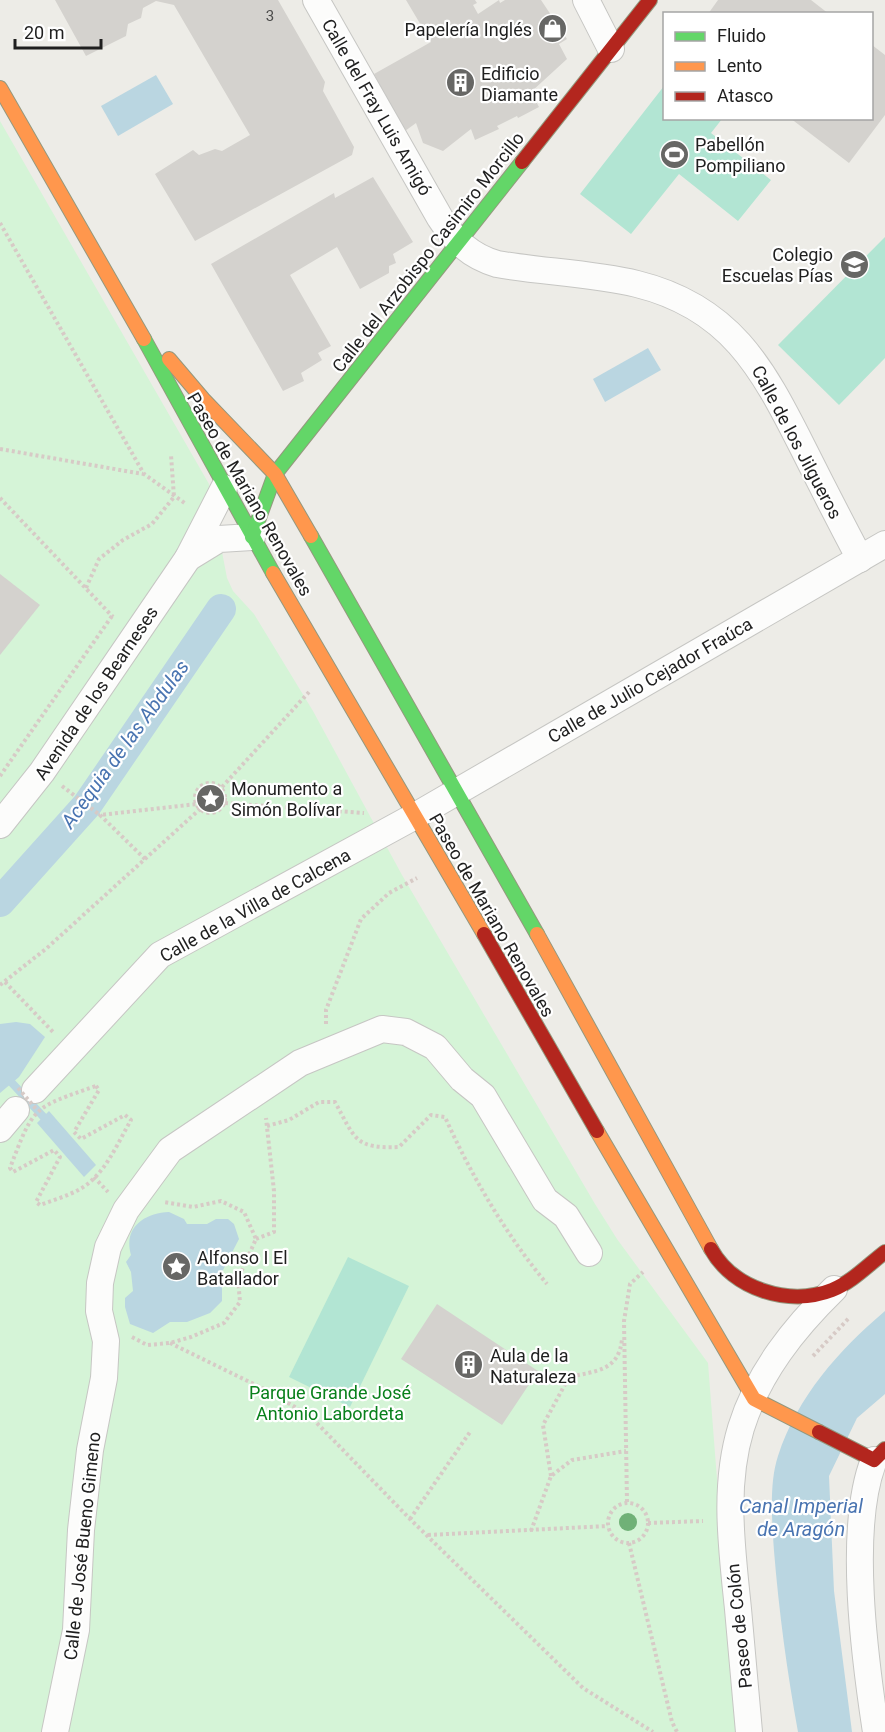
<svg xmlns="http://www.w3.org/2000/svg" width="885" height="1732" font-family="Roboto,sans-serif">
<rect width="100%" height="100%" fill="#edece7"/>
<path fill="#d5f4d7" d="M0 121 209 484 227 578 233 591 254 614 313 711 402 875 595 1204 617 1239 708 1363 720 1518 744 1732H0Z"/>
<g fill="#b2e5d3">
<path d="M664 86V118L722 119 711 133 771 180 738 221 679 174 631 234 580 194Z"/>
<path d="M885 237V358L839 405 778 345Z"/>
<path d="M348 1257 409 1286 350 1407 289 1377Z"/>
</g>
<g fill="#bad6e1">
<path d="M156 75 173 104 118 136 101 106Z"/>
<path d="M648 348 661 370 605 402 593 379Z"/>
<path d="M16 1022 30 1024 45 1037 19 1077 0 1093V1024Z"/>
<path d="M49 1111 96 1165 84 1177 37 1123Z"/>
<path d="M169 1212 184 1219 187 1224H207L216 1219H228L234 1224 239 1239 222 1272V1301L210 1313 187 1322H170L153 1333 130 1324 125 1307V1298L133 1291 131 1272 126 1262 131 1255C123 1228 144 1213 169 1212Z"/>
<path d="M885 1311V1394L857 1418 829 1476 834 1591 852 1732H798C787 1672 779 1612 774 1551 772 1522 769 1483 778 1456 797 1397 839 1350 885 1311Z"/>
</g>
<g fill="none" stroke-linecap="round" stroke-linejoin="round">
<path stroke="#bad6e1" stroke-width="8" d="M0 1070 51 1125"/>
<path stroke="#bad6e1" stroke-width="30" d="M0 902 87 805 221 609"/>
</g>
<g fill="#d4d2ce">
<path d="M55 0H278L325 82 323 91 354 147 352 155 195 241 155 174 193 150 199 155 215 149 222 151 250 135 174 5 156 1 143 8 141 18 128 24 126 36 86 56Z"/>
<path d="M406 0H475L477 3 473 5 478 14 499 0 500 3 505 0H541L567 39 559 44 567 59 531 92 539 107 518 118 517 116 497 126 499 129 475 140 471 129 443 151 423 143 416 123 405 131 374 74 431 42Z"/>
<path d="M718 0H811L829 14H708Z"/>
<path d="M872 45 885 55V115L849 163 790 118H872Z"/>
<path d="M373 177 413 242 393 254 396 263 389 266V273L360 289 337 247 290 275 331 346 318 353 322 360 301 373 304 381 283 391 211 264 334 193 335 198Z"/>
<path d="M0 574 40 605 0 655Z"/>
<path d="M437 1304 538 1371 502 1425 401 1359Z"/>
</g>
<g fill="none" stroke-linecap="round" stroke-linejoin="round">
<defs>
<g id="street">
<path d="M316 0 440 218C455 241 470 256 497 264 543 272 591 273 637 284 730 307 762 367 802 446 821 484 840 521 860 559"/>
<path d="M586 0 611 49"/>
<path d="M188 558 219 539 252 537"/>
<path d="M0 825 42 772 188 558 224 488"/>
<path d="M35 1090 160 955 415 816 885 544"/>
<path d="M0 1129 16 1110"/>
<path d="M874 1460C847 1528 865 1660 876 1732"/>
<path d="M55 1732 76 1630 81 1530 90 1450 104 1378 106 1341 99 1311 100 1283 108 1247 126 1210 170 1150 300 1063 382 1029 406 1032 435 1047 462 1079 483 1096 545 1200 566 1216 589 1253"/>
<path d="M749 1732C745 1691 742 1650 738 1609 732 1549 723 1487 741 1428 758 1373 794 1328 834 1289"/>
</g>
<g id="fast">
<path d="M144 339 273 573"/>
<path d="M311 536 537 934"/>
<path d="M252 537 275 474 522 162"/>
</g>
<g id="slow">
<path d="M0 88 144 339"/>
<path d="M169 359 203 399 275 474 311 536"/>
<path d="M273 573 484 934"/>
<path d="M537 934 711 1249"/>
<path d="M597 1131 754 1399 819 1432"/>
</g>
<g id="jam">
<path d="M522 162 650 0"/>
<path d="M484 934 597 1131"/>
<path d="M711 1249C733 1289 789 1307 832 1290 852 1282 868 1265 885 1252"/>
<path d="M819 1432 874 1460 885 1449"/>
</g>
</defs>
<use href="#street" stroke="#c6c6c3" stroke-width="28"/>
<use href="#fast" stroke="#94987e" stroke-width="16"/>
<use href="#slow" stroke="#94987e" stroke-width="16"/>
<use href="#jam" stroke="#94987e" stroke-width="16"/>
<g stroke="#d7cac6" stroke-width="4" stroke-dasharray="3 3" stroke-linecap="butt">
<path d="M0 223 144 474 186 504"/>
<path d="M0 449 143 474"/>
<path d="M0 498 113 617"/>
<path d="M86 588 99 559 123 540 152 524 174 497 171 455"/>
<path d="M0 776 112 616"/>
<circle cx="210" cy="798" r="15"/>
<path d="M62 786 100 815"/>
<path d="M222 787 309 692"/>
<path d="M225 803 364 813"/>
<path d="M145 859 100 815 197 804"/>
<path d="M5 982 54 1033"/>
<path d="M0 985 47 948 200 809"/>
<path d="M326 1024V1010L361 919 389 893 417 878"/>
<path d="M96 1086 99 1090 74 1132 81 1139 125 1115 131 1120C117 1144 105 1175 80 1189 68 1196 53 1200 40 1205L36 1202 60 1157 54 1150 13 1172 10 1168C34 1105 33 1108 96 1086Z"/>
<path d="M267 1126 289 1120 319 1102H335C355 1138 354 1149 399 1147L431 1115 445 1117C471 1175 506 1235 547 1284"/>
<path d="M94 1177 108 1192"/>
<path d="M256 1239 274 1232V1191L266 1118"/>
<path d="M132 1337 147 1345 170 1343 191 1337 224 1323 240 1302 238 1279 256 1239 244 1212 221 1201 193 1207 164 1202"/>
<path d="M170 1343 268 1391 310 1416 410 1519 583 1688 653 1732"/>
<path d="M813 1356 849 1318"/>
<path d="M551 1476 543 1425 569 1377C596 1371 619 1371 622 1339"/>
<path d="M627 1502 624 1321 630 1284 643 1272"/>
<circle cx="628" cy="1523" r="20"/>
<path d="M410 1519 470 1432"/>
<path d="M648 1523 703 1521"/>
<path d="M531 1531 551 1476 572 1460 626 1451"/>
<path d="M428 1535 608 1526"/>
<path d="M629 1543 672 1722 677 1732"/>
</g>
<use href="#street" stroke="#fcfcfb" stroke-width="26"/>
<use href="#fast" stroke="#63d668" stroke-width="14"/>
<use href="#slow" stroke="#ff974d" stroke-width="14"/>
<use href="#jam" stroke="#b3261e" stroke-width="14"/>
<path stroke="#d7cac6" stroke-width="4" stroke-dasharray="3 3" stroke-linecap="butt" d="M18 1088 37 1110"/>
</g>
<circle fill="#70b177" cx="628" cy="1522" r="9"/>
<defs>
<symbol id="shop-disc" viewBox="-11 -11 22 22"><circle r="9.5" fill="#676765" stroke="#fff"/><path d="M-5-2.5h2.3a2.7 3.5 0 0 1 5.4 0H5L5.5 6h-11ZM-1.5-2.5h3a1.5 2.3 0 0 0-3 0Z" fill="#fff"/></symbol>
<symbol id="building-disc" viewBox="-11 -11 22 22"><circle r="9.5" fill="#676765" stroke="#fff"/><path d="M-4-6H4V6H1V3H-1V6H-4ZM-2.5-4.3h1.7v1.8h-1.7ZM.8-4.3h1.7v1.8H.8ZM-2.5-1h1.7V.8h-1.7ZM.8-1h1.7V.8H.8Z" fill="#fff"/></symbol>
<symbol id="stadium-disc" viewBox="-11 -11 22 22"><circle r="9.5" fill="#676765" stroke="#fff"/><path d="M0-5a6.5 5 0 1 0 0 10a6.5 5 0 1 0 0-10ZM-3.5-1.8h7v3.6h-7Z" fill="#fff"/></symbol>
<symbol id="school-disc" viewBox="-11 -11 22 22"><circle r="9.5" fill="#676765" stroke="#fff"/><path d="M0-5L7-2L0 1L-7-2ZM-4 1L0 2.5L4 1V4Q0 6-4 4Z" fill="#fff"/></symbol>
<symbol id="sight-disc" viewBox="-11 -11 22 22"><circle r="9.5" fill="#676765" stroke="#fff"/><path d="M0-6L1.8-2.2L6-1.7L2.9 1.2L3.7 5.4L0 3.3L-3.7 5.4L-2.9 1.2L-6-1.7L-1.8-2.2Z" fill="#fff"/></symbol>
</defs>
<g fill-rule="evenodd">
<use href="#shop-disc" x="536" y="12" width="33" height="33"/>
<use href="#building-disc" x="444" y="66" width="33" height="33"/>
<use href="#stadium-disc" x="658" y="138" width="33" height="33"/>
<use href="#school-disc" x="838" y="248" width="33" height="33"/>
<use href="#sight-disc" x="194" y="782" width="33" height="33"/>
<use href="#sight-disc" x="160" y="1250" width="33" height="33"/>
<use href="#building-disc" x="452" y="1348" width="33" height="33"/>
</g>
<g text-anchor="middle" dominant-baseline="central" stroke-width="4.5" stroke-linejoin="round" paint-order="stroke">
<g font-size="15" fill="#4c4c4b">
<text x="270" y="16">3</text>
</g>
<g font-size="18" fill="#1f1f1f" stroke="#fff" text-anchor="start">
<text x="532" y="29" text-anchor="end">Papelería Inglés</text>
<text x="481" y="73">Edificio<tspan x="481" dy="21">Diamante</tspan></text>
<text x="695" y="144">Pabellón<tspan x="695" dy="21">Pompiliano</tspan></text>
<text x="833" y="254" text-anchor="end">Colegio<tspan x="833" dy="21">Escuelas Pías</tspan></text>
<text x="231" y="788">Monumento a<tspan x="231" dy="21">Simón Bolívar</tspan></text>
<text x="197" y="1257">Alfonso I El<tspan x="197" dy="21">Batallador</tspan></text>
<text x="490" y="1355">Aula de la<tspan x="490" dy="21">Naturaleza</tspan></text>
</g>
<g font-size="18" fill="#1f1f1f" stroke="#fff">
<text transform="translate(377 107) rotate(60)">Calle del Fray Luis Amigó</text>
<text transform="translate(428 252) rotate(-52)">Calle del Arzobispo Casimiro Morcillo</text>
<text transform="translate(797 442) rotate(62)">Calle de los Jilgueros</text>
<text transform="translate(250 494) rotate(60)">Paseo de Mariano Renovales</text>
<text transform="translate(650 680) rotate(-30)">Calle de Julio Cejador Fraúca</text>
<text transform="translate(96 693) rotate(-56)">Avenida de los Bearneses</text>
<text transform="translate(255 905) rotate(-29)">Calle de la Villa de Calcena</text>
<text transform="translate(492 915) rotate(60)">Paseo de Mariano Renovales</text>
<text transform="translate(82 1546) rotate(-84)">Calle de José Bueno Gimeno</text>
<text transform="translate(739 1626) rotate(-96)">Paseo de Colón</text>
</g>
<g font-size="18" fill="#09801c" stroke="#fff">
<text x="330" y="1392">Parque Grande José<tspan x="330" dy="21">Antonio Labordeta</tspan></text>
</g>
<g font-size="20" font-style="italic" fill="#4974b1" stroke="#fff">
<text transform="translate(125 744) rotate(-54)">Acequia de las Abdulas</text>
<text x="801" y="1506">Canal Imperial<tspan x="801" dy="23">de Aragón</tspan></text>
</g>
</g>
<rect x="663" y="12" width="210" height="108" fill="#ffffff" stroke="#a5a5a5" stroke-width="1.5"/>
<rect x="675" y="32" width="30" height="9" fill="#63d668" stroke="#a5a5a5" stroke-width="1.5"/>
<text x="717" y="42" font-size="18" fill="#1f1f1f">Fluido</text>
<rect x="675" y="62" width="30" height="9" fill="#ff974d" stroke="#a5a5a5" stroke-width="1.5"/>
<text x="717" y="72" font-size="18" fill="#1f1f1f">Lento</text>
<rect x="675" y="92" width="30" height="9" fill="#b3261e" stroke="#a5a5a5" stroke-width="1.5"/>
<text x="717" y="102" font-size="18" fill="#1f1f1f">Atasco</text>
<path d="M15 39v9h86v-9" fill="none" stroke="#1f1f1f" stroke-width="3"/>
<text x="24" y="39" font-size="18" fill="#1f1f1f" stroke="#ffffff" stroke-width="4.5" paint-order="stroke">20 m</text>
</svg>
